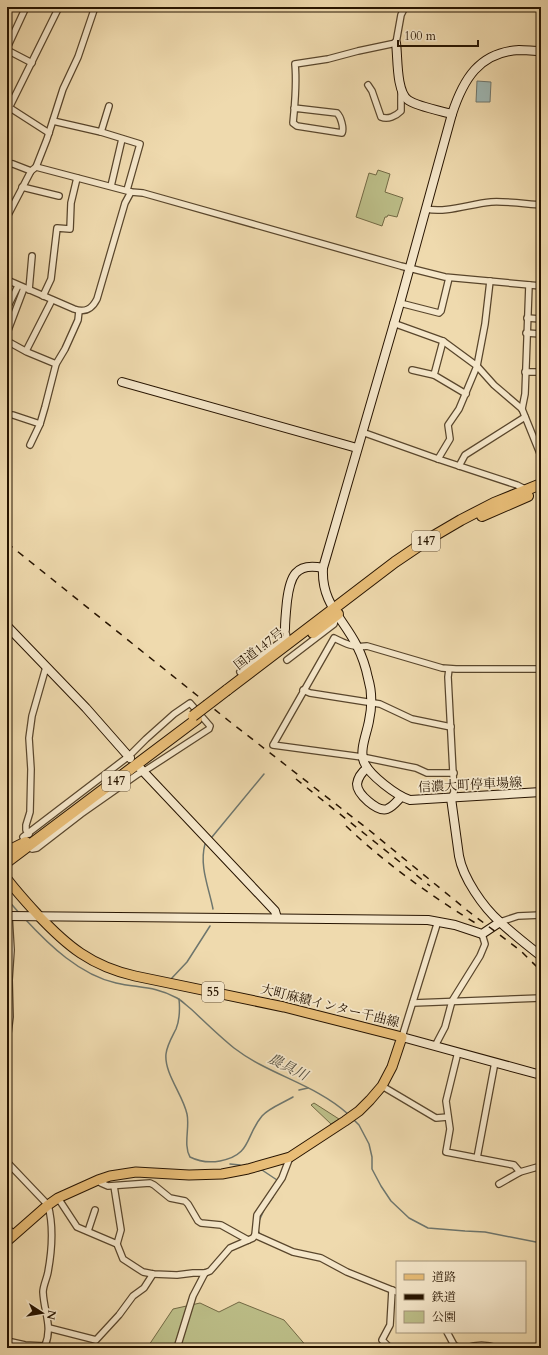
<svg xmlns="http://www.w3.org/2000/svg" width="548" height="1355" font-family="Cardo,'Noto Serif JP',serif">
<rect width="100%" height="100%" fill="#efdaae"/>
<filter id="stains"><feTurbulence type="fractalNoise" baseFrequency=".005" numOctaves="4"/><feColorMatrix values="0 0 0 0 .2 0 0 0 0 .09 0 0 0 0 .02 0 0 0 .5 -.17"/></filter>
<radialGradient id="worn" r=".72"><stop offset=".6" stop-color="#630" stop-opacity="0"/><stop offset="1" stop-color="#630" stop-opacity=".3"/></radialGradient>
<g fill="#bcbe88" stroke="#726944">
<path d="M378 170 390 174 385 192 403 198 397 217 388 215 387 217H385L382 226 356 217 369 173 376 175Z"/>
<path d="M314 1103 339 1119 331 1124 311 1105Z"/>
<path d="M239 1302 284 1320 308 1348H147L173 1309 200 1303 219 1312Z"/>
</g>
<path fill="#9eb8b5" stroke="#6e766d" d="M477 81 491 82 490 102H476Z"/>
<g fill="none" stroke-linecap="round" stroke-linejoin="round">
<g stroke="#6e766d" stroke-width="1.5">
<path d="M212 837 264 774"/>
<path d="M205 844C199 866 209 888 213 909"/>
<path d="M7 899 20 914"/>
<path d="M25 919C49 945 80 975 116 983 138 988 155 986 177 998 182 1001 186 1005 191 1009 205 1022 219 1036 234 1048 269 1075 315 1084 348 1114"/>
<path d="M171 979 187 962 210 926"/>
<path d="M179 999C180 1009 180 1019 176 1029 172 1037 167 1045 166 1054 164 1073 183 1095 187 1114 190 1127 183 1145 190 1157 200 1162 209 1163 220 1161 252 1155 245 1136 262 1116 269 1108 283 1103 293 1097"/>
<path d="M299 1090 308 1088"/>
<path d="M354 1120 359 1125 369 1144 372 1157V1169L381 1186 391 1201 409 1218 428 1228 465 1231 485 1232 541 1243"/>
<path d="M230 1164 240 1165"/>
<path d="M256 1171 262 1170 277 1180"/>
<path d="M268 1204 273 1197"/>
<path d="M259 1221 264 1210"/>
<path d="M258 1231 260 1234 268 1238"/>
</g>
<defs>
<g id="street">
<path d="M7 48 26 7"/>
<path d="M7 50 32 63"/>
<path d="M368 85 372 91 381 117C388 120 396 116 401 111V92"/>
<path d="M7 106 11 104 59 7"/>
<path d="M7 106 49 133"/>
<path d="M294 108 337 113C341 117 344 128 342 133L297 126 293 123C295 103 297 84 295 64L328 59 358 51 396 43 401 15 405 7"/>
<path d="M53 121 101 132 140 144 127 190"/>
<path d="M101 132 109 106"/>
<path d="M7 163 13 164 31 171"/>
<path d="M36 167 131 192 143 193 401 266 445 277 541 286"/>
<path d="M111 186 122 139"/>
<path d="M22 187 59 196"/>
<path d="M426 209C448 213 469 204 491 202 506 201 526 204 541 205"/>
<path d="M7 217 31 171 36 167 47 139 63 89 78 57 95 7"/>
<path d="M7 280 74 309C85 313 92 309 97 299L125 203 131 192"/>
<path d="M29 290 32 256"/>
<path d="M43 296 51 279 57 228 70 229 71 203 77 178"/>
<path d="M400 303 439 313 441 311 449 278"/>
<path d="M7 308 18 286"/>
<path d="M527 318 541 319"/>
<path d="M393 323 443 341 477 366 494 385 522 409 541 456"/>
<path d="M7 333 24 288"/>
<path d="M526 333 541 334"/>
<path d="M7 341 27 352 56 364"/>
<path d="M443 341 434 375 466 394"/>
<path d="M26 351 52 300"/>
<path d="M412 370 434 375"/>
<path d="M525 372H541"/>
<path d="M522 409 525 394 529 285"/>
<path d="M13 415 40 424"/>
<path d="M362 432 438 459 517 485 527 490"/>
<path d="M30 445 40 424 45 407 56 364 65 349 78 320 79 311"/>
<path d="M438 459 450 439 448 425 459 409 477 366 485 324 490 281"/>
<path d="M459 466 465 455 525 417"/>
<path d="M287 660 334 624 336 617"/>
<path d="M449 669 448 677 454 792 451 798"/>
<path d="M240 672 287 637 285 629"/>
<path d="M303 690 310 693 380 704 412 719 451 727"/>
<path d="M454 773H427L416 768 362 757 273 745 334 638C346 644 354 648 367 646L442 668 456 669H541"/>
<path d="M29 834 26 830V825L30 812 31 769 29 738 32 716 46 667"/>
<path d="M26 842 23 837 129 756 146 739 174 714 190 703 210 726 209 729 146 770 138 774 81 814 37 848 32 849 28 847"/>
<path d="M500 922 518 916 541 915"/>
<path d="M413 1003 541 998"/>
<path d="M402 1037 438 921"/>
<path d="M7 1041 10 1017 9 980 11 950 9 916"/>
<path d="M435 1046 445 1027 452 1001 480 956 485 944 482 934"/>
<path d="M458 1052 446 1101 450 1129 446 1152 514 1165 520 1172"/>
<path d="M382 1086 436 1118 448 1117"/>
<path d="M477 1158 495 1062"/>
<path d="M7 1162 48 1205C54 1227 52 1250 48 1272 47 1278 43 1286 43 1292 44 1313 53 1326 45 1346L25 1345 7 1341"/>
<path d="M98 1180 101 1183 108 1186 150 1183 154 1185 170 1198 185 1201 188 1204 198 1221 201 1223 221 1225 248 1240"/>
<path d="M499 1184 520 1172 541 1166"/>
<path d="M114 1186 121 1230 117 1244 123 1259 143 1272 153 1274 177 1275 193 1273H205L210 1271 230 1248 253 1238 255 1235 257 1215 282 1178 290 1157"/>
<path d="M58 1198 77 1227 117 1244"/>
<path d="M7 1229 15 1234"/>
<path d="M88 1231 95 1210"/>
<path d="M255 1235 293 1252 321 1258 347 1272 397 1292"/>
<path d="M49 1328 96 1340 119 1315 133 1296 144 1288 153 1274"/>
<path d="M447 1332 454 1345 459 1348"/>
<path d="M177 1348 193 1296 205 1273"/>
<path d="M390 1348 382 1340 390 1325 392 1290"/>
<path d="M466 1348C477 1344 486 1344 497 1348"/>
</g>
<g id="secondary">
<path d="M396 43C398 57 396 91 408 100 416 106 441 111 452 114"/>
<path d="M541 51C534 51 526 50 519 50 479 52 463 80 452 114L400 303 323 568C321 603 343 618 357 646 362 656 366 668 368 678 372 691 372 707 369 721 367 733 359 750 364 762 369 775 397 796 410 800L541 792"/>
<path d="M122 382 357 448"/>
<path d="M7 626 86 708 130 758"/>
<path d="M285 629C285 620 286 611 287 601 290 577 295 562 323 568"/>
<path d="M140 768 275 911 277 918"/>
<path d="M367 768C362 772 358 777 357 784 357 794 377 812 387 809 393 807 397 801 401 797"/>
<path d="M451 798 459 856C463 878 483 907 500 922 513 934 527 945 541 956"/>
<path d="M7 916 428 920 455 925 482 934 500 922"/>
<path d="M402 1037 541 1075"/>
</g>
<path id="primary" d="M7 879C16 891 27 903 37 914 67 946 91 966 135 976L284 1007 402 1037 392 1067 382 1086 370 1100 359 1111 345 1121 290 1157 248 1169 222 1174 189 1175 136 1172 110 1176 98 1180 58 1198 48 1205 7 1241"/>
<g id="highway">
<path d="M482 516 528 496"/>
<path d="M313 633 338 614"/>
<path d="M227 690 395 562 432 537 461 520 494 503 541 484"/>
<path d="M7 851 10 850 26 842"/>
<path d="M7 862 197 719"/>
</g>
</defs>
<use href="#street" stroke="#59462c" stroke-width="8"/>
<use href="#secondary" stroke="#271400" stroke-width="10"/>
<use href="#primary" stroke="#271400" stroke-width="11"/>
<use href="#highway" stroke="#271400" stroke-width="12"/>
<use href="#street" stroke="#f5e7ca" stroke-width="5.5"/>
<use href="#secondary" stroke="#f5e7ca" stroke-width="8"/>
<use href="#primary" stroke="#e8bd77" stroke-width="9"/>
<use href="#highway" stroke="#e8bd77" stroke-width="10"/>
<g stroke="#271400" stroke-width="1.5" stroke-dasharray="7 7" stroke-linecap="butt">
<path d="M7 543 229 721 369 830 468 911 521 951 541 971"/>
<path d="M296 779 430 886"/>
<path d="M346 826C386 864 431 896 477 924"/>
</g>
<defs>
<path id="highway-bridge" d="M193 716 227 690"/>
</defs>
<use href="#highway-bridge" stroke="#271400" stroke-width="12" stroke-linecap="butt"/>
<use href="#highway-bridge" stroke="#e8bd77" stroke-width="10"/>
</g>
<g text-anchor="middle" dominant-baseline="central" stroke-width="3.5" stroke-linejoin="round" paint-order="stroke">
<g fill="#f5e7ca" stroke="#65533d" stroke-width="1">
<rect x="412" y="531" width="28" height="20" rx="3"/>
<rect x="102" y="771" width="28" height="20" rx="3"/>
<rect x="202" y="982" width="22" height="20" rx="3"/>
</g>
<g font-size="12" font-weight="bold" fill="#271400">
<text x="426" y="541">147</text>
<text x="116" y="781">147</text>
<text x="213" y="992">55</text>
</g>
<g font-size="13" fill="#271400" stroke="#f5e7ca">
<text transform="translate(259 649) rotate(-38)">国道147号</text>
<text transform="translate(470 785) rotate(-3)">信濃大町停車場線</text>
<text transform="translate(330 1006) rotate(14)">大町麻績インター千曲線</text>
</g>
<g font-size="14" font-style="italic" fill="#514d3f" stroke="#f5e7ca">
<text transform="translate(288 1067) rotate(27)">農具川</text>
</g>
</g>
<rect width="548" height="1355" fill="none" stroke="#efdaae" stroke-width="24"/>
<rect x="8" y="8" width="532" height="1339" fill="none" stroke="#271400" stroke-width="2"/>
<rect x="12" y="12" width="524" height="1331" fill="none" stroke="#271400"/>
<rect x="396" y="1261" width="130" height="72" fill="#f5e7ca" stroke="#a39379"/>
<rect x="404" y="1274" width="20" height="6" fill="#e8bd77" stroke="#a39379"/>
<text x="432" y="1281" font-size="12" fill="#271400">道路</text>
<rect x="404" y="1294" width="20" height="6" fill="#271400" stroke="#a39379"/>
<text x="432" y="1301" font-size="12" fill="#271400">鉄道</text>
<rect x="404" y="1311" width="20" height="12" fill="#bcbe88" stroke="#a39379"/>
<text x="432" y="1321" font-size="12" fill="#271400">公園</text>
<g transform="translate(42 1313) rotate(102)" stroke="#f5e7ca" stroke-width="3" paint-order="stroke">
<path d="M0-3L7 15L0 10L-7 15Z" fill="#271400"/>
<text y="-6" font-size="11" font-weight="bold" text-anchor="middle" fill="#271400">N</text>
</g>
<path d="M398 40v6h80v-6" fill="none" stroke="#271400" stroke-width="2"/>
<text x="404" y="40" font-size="12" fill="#271400" stroke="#f5e7ca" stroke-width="3" paint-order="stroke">100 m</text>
<rect width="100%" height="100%" filter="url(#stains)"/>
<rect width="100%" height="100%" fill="url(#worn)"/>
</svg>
